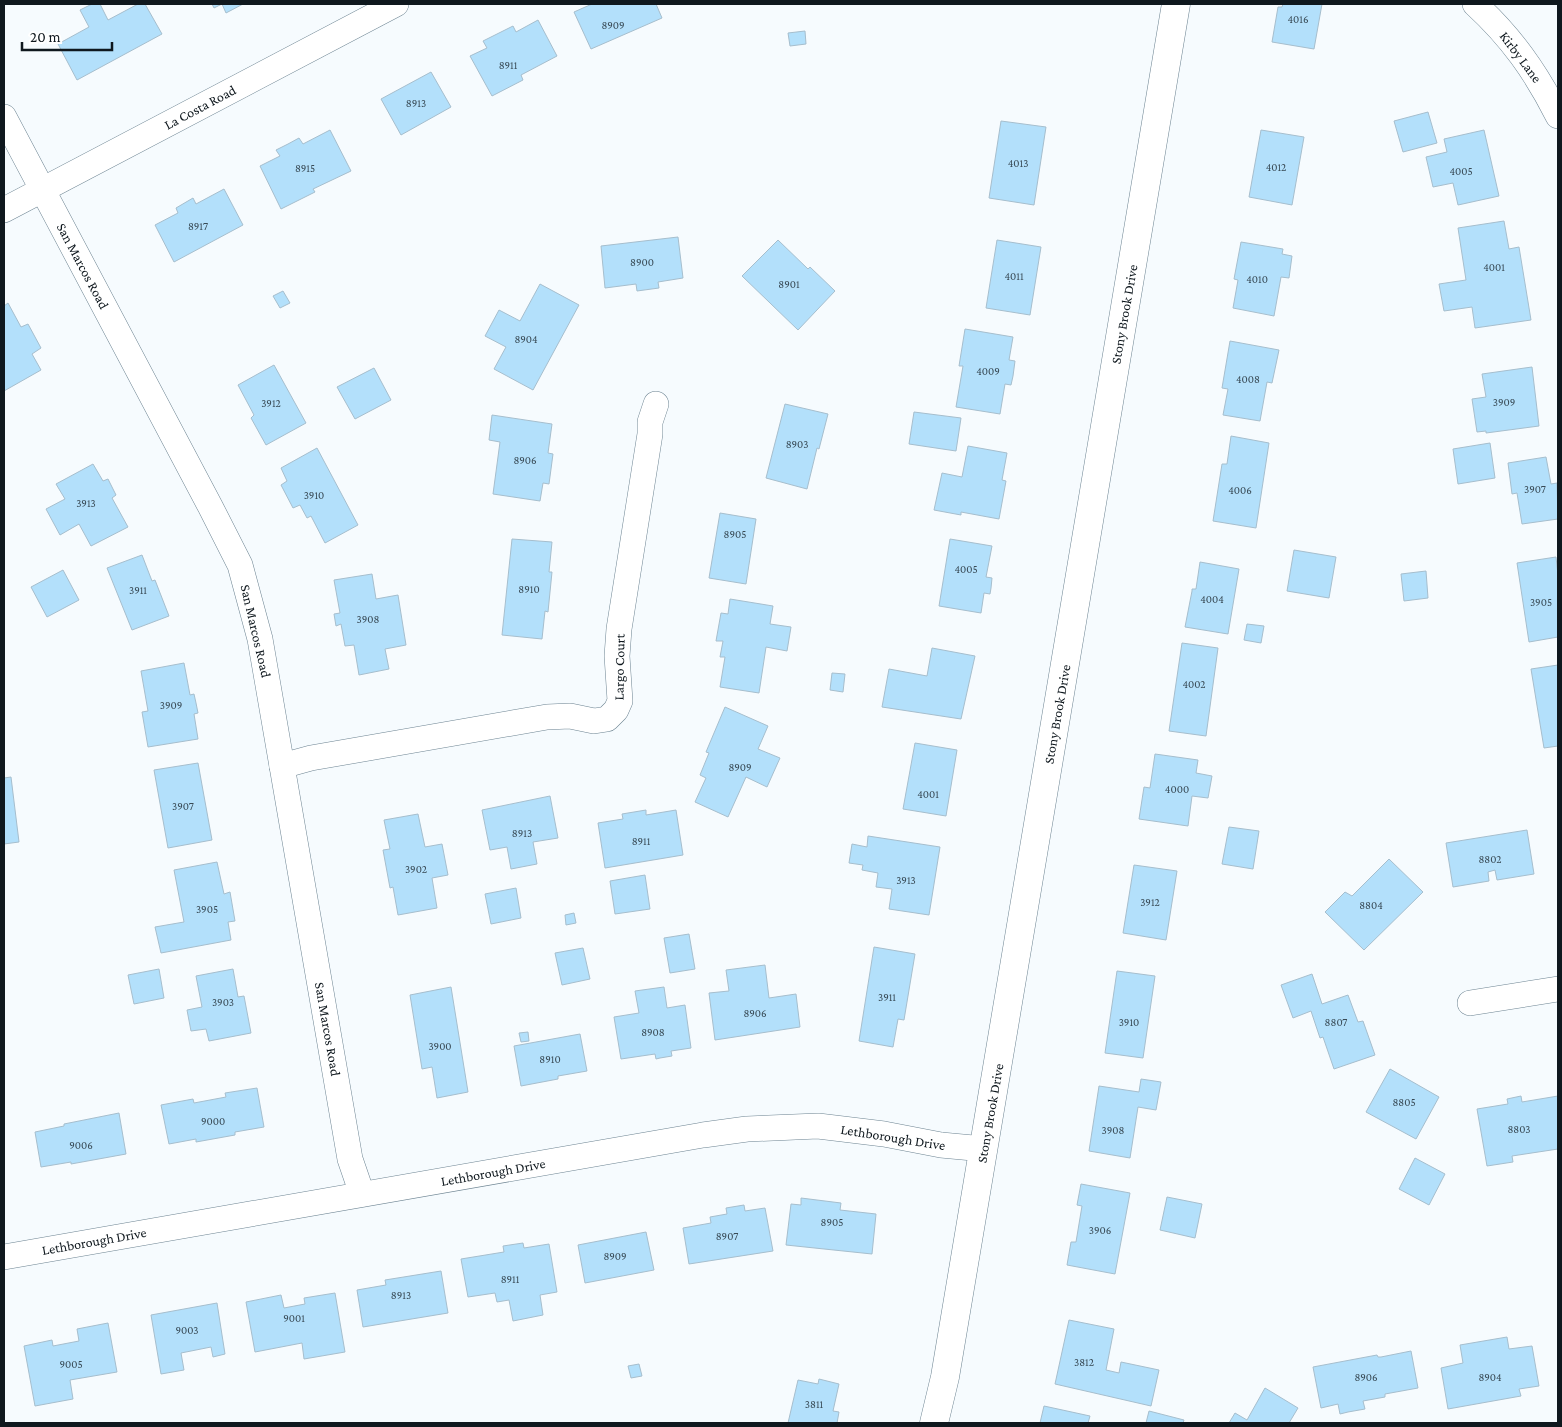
<svg xmlns="http://www.w3.org/2000/svg" width="1562" height="1427" font-family="'Crimson Pro',serif">
<rect width="100%" height="100%" fill="#f6fbfe"/>
<g fill="#b3e0fb" stroke="#a6becd">
<path d="M92 4H100L108 20 138 4H145L162 34 77 80 58 44 89 27 80 10Z"/>
<path d="M212 4H243L226 13 222 4 214 8Z"/>
<path d="M592 4H656L662 18 591 49 574 12Z"/>
<path d="M1283 4H1322L1314 49 1272 42 1278 7H1282Z"/>
<path d="M538 20 557 56 521 75 523 80 492 96 470 56 487 48 483 41 513 26 516 32Z"/>
<path d="M805 31 806 44 790 46 788 33Z"/>
<path d="M431 72 451 107 401 135 381 99Z"/>
<path d="M1428 112 1437 143 1403 152 1394 121Z"/>
<path d="M1001 121 1046 127 1034 205 989 198Z"/>
<path d="M330 130 351 171 313 189 315 192 281 209 260 166 280 156 276 150 288 144 299 138 303 144Z"/>
<path d="M1261 130 1304 137 1292 205 1249 197Z"/>
<path d="M1484 130 1499 196 1458 205 1453 183 1433 187 1426 157 1447 152 1444 139Z"/>
<path d="M224 189 243 225 174 262 155 225 178 213 176 208 193 198 196 204Z"/>
<path d="M1504 221 1509 249 1519 247 1531 320 1475 328 1472 307 1444 311 1439 284 1466 280 1458 228Z"/>
<path d="M678 237 683 278 658 282 659 288 637 291 636 284 605 288 601 246Z"/>
<path d="M778 240 808 269 810 267 835 291 798 330 742 276Z"/>
<path d="M997 240 1041 247 1030 315 986 308Z"/>
<path d="M1241 242 1283 249 1282 254 1292 256 1289 278 1281 277 1274 316 1233 308 1238 280 1234 279Z"/>
<path d="M540 284 579 305 533 390 494 369 506 347 485 336 499 310 520 321Z"/>
<path d="M283 291 290 303 280 308 273 296Z"/>
<path d="M8 303 21 327 28 324 41 348 32 354 41 370 4 391V306Z"/>
<path d="M965 329 1013 337 1009 360 1015 361 1013 376 1011 385 1005 384 1000 414 956 407 963 366H959Z"/>
<path d="M1230 341 1279 350 1272 383 1267 382 1260 421 1223 415 1228 389 1222 388Z"/>
<path d="M274 365 306 423 266 445 251 418 254 415 238 385Z"/>
<path d="M1532 367 1539 426 1486 433V431L1477 432 1472 399 1486 397 1482 374Z"/>
<path d="M374 368 391 400 355 419 337 387Z"/>
<path d="M785 404 828 414 819 449 817 448 807 489 766 478Z"/>
<path d="M914 412 961 418 956 451 909 444Z"/>
<path d="M492 415 552 424 548 453 553 454 549 484 543 483 540 501 493 494 500 442 489 440Z"/>
<path d="M1231 436 1269 443 1256 528 1213 521 1222 464H1227Z"/>
<path d="M1490 443 1495 478 1458 484 1453 449Z"/>
<path d="M968 446 1007 453 1002 480 1006 481 999 519 961 512V515L934 510 942 473 962 477Z"/>
<path d="M317 448 358 525 325 543 311 516 307 518 300 505 293 508 281 485 287 481 281 468Z"/>
<path d="M1546 457 1551 484 1557 483 1558 519 1522 524 1517 493 1512 494 1508 463Z"/>
<path d="M93 464 103 481 108 479 116 495 112 498 128 527 91 546 79 524 60 535 46 509 65 499 56 484Z"/>
<path d="M720 513 756 519 746 584 709 578Z"/>
<path d="M512 539 552 542 549 572H552L548 612 545 611 542 639 502 635Z"/>
<path d="M950 539 992 546 986 577 992 578 991 588 990 594 984 593 981 613 939 606Z"/>
<path d="M1294 550 1336 557 1329 598 1287 591Z"/>
<path d="M142 555 152 581 155 580 169 616 132 630 107 568Z"/>
<path d="M1556 557 1558 575V637L1529 642 1517 563Z"/>
<path d="M1200 562 1239 569 1228 634 1185 627 1192 591V589H1196Z"/>
<path d="M63 570 79 600 47 617 31 587Z"/>
<path d="M1426 571 1428 598 1404 601 1401 574Z"/>
<path d="M372 574 376 599 398 595 406 645 385 649 389 669 359 675 354 645 345 646 341 624 336 626 334 614 340 613 334 580Z"/>
<path d="M730 599 773 606 770 624 791 627 787 651 766 647 759 693 720 687 725 657H720L723 641H716L721 613 728 614Z"/>
<path d="M1247 624 1264 626 1261 643 1244 640Z"/>
<path d="M1182 643 1218 648 1206 736 1169 731Z"/>
<path d="M932 648 975 656 961 719 882 707 889 669 927 676Z"/>
<path d="M184 663 190 695 194 694 196 703 198 713 194 714 198 739 148 747 142 712 148 711 141 671Z"/>
<path d="M1558 665V746L1544 748 1531 669Z"/>
<path d="M832 673 845 674 843 692 830 690Z"/>
<path d="M725 707 768 726 758 749 780 758 767 787 746 777 728 817 695 802 706 778 700 775 709 753 706 752Z"/>
<path d="M915 743 957 750 946 816 903 809Z"/>
<path d="M1155 754 1198 760 1196 773 1212 776 1208 798 1192 796 1188 826 1139 819 1144 787 1150 788Z"/>
<path d="M198 763 212 840 168 848 154 770Z"/>
<path d="M11 777 19 842 4 844V778Z"/>
<path d="M550 796 558 838 533 842 537 864 511 869 507 847 490 850 482 810Z"/>
<path d="M646 810V815L676 810 683 855 605 868 598 823 623 819 622 814Z"/>
<path d="M418 814 425 847 442 844 448 875 432 878 437 908 398 915 393 887 390 888 383 850 390 849 384 820Z"/>
<path d="M1229 827 1259 831 1253 869 1222 864Z"/>
<path d="M1527 830 1534 874 1497 880 1495 870 1488 872 1489 881 1453 887 1446 843Z"/>
<path d="M868 836 940 847 929 915 889 909 892 889 876 887 878 873 862 870 863 865 849 863 852 844 867 847Z"/>
<path d="M1389 859 1423 892 1364 950 1325 912 1345 892 1352 896Z"/>
<path d="M217 862 224 894 230 892 235 921 228 922 231 940 161 953 155 927 184 922 174 870Z"/>
<path d="M1134 865 1177 871 1166 940 1123 933Z"/>
<path d="M645 875 650 909 615 914 610 881Z"/>
<path d="M516 888 521 918 491 924 485 894Z"/>
<path d="M574 913 576 923 566 925 565 915Z"/>
<path d="M689 934 695 969 670 973 664 938Z"/>
<path d="M874 947 915 954 904 1020 898 1019 893 1047 859 1041Z"/>
<path d="M583 948 590 979 562 985 555 953Z"/>
<path d="M765 965 769 998 796 994 800 1027 715 1040 709 993 729 991 726 970Z"/>
<path d="M159 969 164 998 134 1004 128 975Z"/>
<path d="M233 969 238 997 244 996 251 1033 209 1041 206 1029 191 1031 187 1010 202 1007 196 976Z"/>
<path d="M1117 971 1155 976 1143 1058 1105 1053Z"/>
<path d="M1312 974 1322 1004 1348 995 1358 1022 1363 1021 1375 1055 1334 1069 1323 1037 1320 1038 1311 1011 1293 1018 1281 985Z"/>
<path d="M451 987 468 1092 437 1098 432 1067 422 1069 410 995Z"/>
<path d="M664 987 667 1008 685 1005 691 1048 671 1051 672 1056 660 1058 656 1059 655 1054 621 1059 614 1017 639 1013 635 991Z"/>
<path d="M528 1032 529 1041 521 1042 519 1033Z"/>
<path d="M580 1034 587 1071 558 1076V1079L521 1086 514 1046Z"/>
<path d="M1390 1069 1439 1097 1416 1139 1366 1112Z"/>
<path d="M1141 1079 1161 1082 1156 1110 1138 1107 1130 1158 1089 1151 1099 1086 1139 1092Z"/>
<path d="M257 1088 264 1127 235 1132V1135L196 1142V1139L169 1144 161 1105 193 1099 194 1103 226 1097 225 1093Z"/>
<path d="M1521 1096 1522 1102 1558 1096V1149L1512 1156 1513 1162 1487 1166 1477 1109 1508 1104 1507 1099Z"/>
<path d="M119 1113 126 1154 71 1164V1162L41 1167 35 1132 64 1126V1124Z"/>
<path d="M1415 1158 1445 1174 1429 1205 1399 1189Z"/>
<path d="M1081 1184 1130 1193 1115 1274 1067 1265 1071 1242H1076L1082 1206 1077 1205Z"/>
<path d="M1167 1197 1202 1204 1195 1238 1160 1230Z"/>
<path d="M801 1198 841 1203 840 1210 876 1214 872 1254 786 1245 791 1204 801 1205Z"/>
<path d="M744 1205 745 1211 765 1208 773 1251 689 1264 683 1228 711 1223 710 1217 727 1214 726 1208Z"/>
<path d="M646 1232 654 1270 585 1283 578 1245Z"/>
<path d="M523 1243 524 1248 549 1244 557 1292 540 1295 543 1315 513 1321 509 1300 497 1302 495 1293 468 1297 461 1259 504 1252 503 1246Z"/>
<path d="M441 1271 448 1313 363 1327 357 1290 386 1285 385 1280Z"/>
<path d="M335 1293 345 1352 304 1359 302 1343 255 1352 246 1302 281 1295 284 1308 305 1304 304 1298Z"/>
<path d="M217 1303 225 1354 213 1357 211 1347 181 1353 184 1370 161 1374 151 1315Z"/>
<path d="M1069 1320 1114 1329 1106 1370 1119 1373 1121 1362 1159 1370 1151 1406 1055 1384Z"/>
<path d="M108 1323 117 1372 70 1380 73 1399 35 1406 24 1346 52 1340 53 1346 79 1341 77 1329Z"/>
<path d="M1507 1337 1509 1349 1532 1346 1539 1386 1519 1389 1521 1396 1448 1409 1441 1368 1463 1363 1460 1345Z"/>
<path d="M1411 1351 1418 1388 1385 1394V1397L1363 1401 1365 1409 1348 1412 1340 1414 1338 1404 1321 1408 1313 1367 1377 1355 1378 1357H1381Z"/>
<path d="M639 1364 642 1376 631 1378 628 1366Z"/>
<path d="M819 1379 839 1384 833 1411 839 1412 837 1423H788L798 1380 818 1384Z"/>
<path d="M1265 1388 1298 1408 1289 1423H1229L1235 1413 1247 1420Z"/>
<path d="M1044 1406 1090 1416 1088 1423H1040Z"/>
<path d="M1149 1411 1184 1420 1183 1423H1146Z"/>
</g>
<g fill="none" stroke-linecap="round" stroke-linejoin="round">
<defs>
<g id="minor">
<path d="M1475 4C1511 37 1536 72 1558 116"/>
<path d="M4 117 210 506 240 565 260 639 350 1159 362 1194"/>
<path d="M4 210 396 4"/>
<path d="M282 766 311 758 547 717 570 716 594 721 607 719 616 710 620 701 617 656 619 629 650 434V422L656 404"/>
<path d="M1470 1003 1558 989"/>
<path d="M4 1257 703 1135 747 1129 818 1126 884 1134 941 1145 984 1149"/>
</g>
<path id="tertiary" d="M934 1423 945 1377 1176 4"/>
</defs>
<use href="#minor" stroke="#6d8492" stroke-width="26"/>
<use href="#tertiary" stroke="#6d8492" stroke-width="29"/>
<use href="#minor" stroke="#fff" stroke-width="25"/>
<use href="#tertiary" stroke="#fff" stroke-width="28"/>
</g>
<g text-anchor="middle" dominant-baseline="central" stroke-width="4" stroke-linejoin="round" paint-order="stroke">
<g font-size="11" fill="#384a55">
<text x="1298" y="19">4016</text>
<text x="613" y="25">8909</text>
<text x="508" y="65">8911</text>
<text x="416" y="103">8913</text>
<text x="1018" y="163">4013</text>
<text x="1276" y="167">4012</text>
<text x="305" y="168">8915</text>
<text x="1461" y="171">4005</text>
<text x="198" y="226">8917</text>
<text x="642" y="262">8900</text>
<text x="1494" y="267">4001</text>
<text x="1014" y="276">4011</text>
<text x="1257" y="279">4010</text>
<text x="789" y="284">8901</text>
<text x="526" y="339">8904</text>
<text x="988" y="371">4009</text>
<text x="1248" y="379">4008</text>
<text x="1504" y="402">3909</text>
<text x="271" y="403">3912</text>
<text x="797" y="444">8903</text>
<text x="525" y="460">8906</text>
<text x="1535" y="489">3907</text>
<text x="1240" y="490">4006</text>
<text x="314" y="495">3910</text>
<text x="86" y="503">3913</text>
<text x="735" y="534">8905</text>
<text x="966" y="569">4005</text>
<text x="529" y="589">8910</text>
<text x="138" y="590">3911</text>
<text x="1212" y="599">4004</text>
<text x="1541" y="602">3905</text>
<text x="368" y="619">3908</text>
<text x="1194" y="684">4002</text>
<text x="171" y="705">3909</text>
<text x="740" y="767">8909</text>
<text x="1177" y="789">4000</text>
<text x="928" y="794">4001</text>
<text x="183" y="806">3907</text>
<text x="522" y="833">8913</text>
<text x="641" y="841">8911</text>
<text x="1490" y="859">8802</text>
<text x="416" y="869">3902</text>
<text x="906" y="880">3913</text>
<text x="1150" y="902">3912</text>
<text x="1371" y="905">8804</text>
<text x="207" y="909">3905</text>
<text x="887" y="997">3911</text>
<text x="223" y="1002">3903</text>
<text x="755" y="1013">8906</text>
<text x="1129" y="1022">3910</text>
<text x="1336" y="1022">8807</text>
<text x="653" y="1032">8908</text>
<text x="440" y="1046">3900</text>
<text x="550" y="1059">8910</text>
<text x="1404" y="1102">8805</text>
<text x="213" y="1121">9000</text>
<text x="1519" y="1129">8803</text>
<text x="1113" y="1130">3908</text>
<text x="81" y="1145">9006</text>
<text x="832" y="1222">8905</text>
<text x="1100" y="1230">3906</text>
<text x="727" y="1236">8907</text>
<text x="615" y="1256">8909</text>
<text x="510" y="1279">8911</text>
<text x="401" y="1295">8913</text>
<text x="294" y="1318">9001</text>
<text x="187" y="1330">9003</text>
<text x="1084" y="1362">3812</text>
<text x="71" y="1364">9005</text>
<text x="1366" y="1377">8906</text>
<text x="1490" y="1377">8904</text>
<text x="814" y="1404">3811</text>
</g>
<g font-size="14" fill="#0f181e" stroke="#fff">
<text transform="translate(1521 57) rotate(53)">Kirby Lane</text>
<text transform="translate(200 107) rotate(-28)">La Costa Road</text>
<text transform="translate(83 266) rotate(62)">San Marcos Road</text>
<text transform="translate(1124 314) rotate(-80)">Stony Brook Drive</text>
<text transform="translate(256 631) rotate(77)">San Marcos Road</text>
<text transform="translate(619 667) rotate(-89)">Largo Court</text>
<text transform="translate(1057 714) rotate(-80)">Stony Brook Drive</text>
<text transform="translate(328 1029) rotate(80)">San Marcos Road</text>
<text transform="translate(990 1113) rotate(-80)">Stony Brook Drive</text>
<text transform="translate(893 1137) rotate(9)">Lethborough Drive</text>
<text transform="translate(493 1172) rotate(-10)">Lethborough Drive</text>
<text transform="translate(94 1241) rotate(-10)">Lethborough Drive</text>
</g>
</g>
<rect width="1562" height="1427" fill="none" stroke="#0f181e" stroke-width="10"/>
<path d="M22 42v8h90v-8" fill="none" stroke="#0f181e" stroke-width="2.5"/>
<text x="30" y="42" font-size="15" fill="#0f181e" stroke="#ffffff" stroke-width="4" paint-order="stroke">20 m</text>
</svg>
